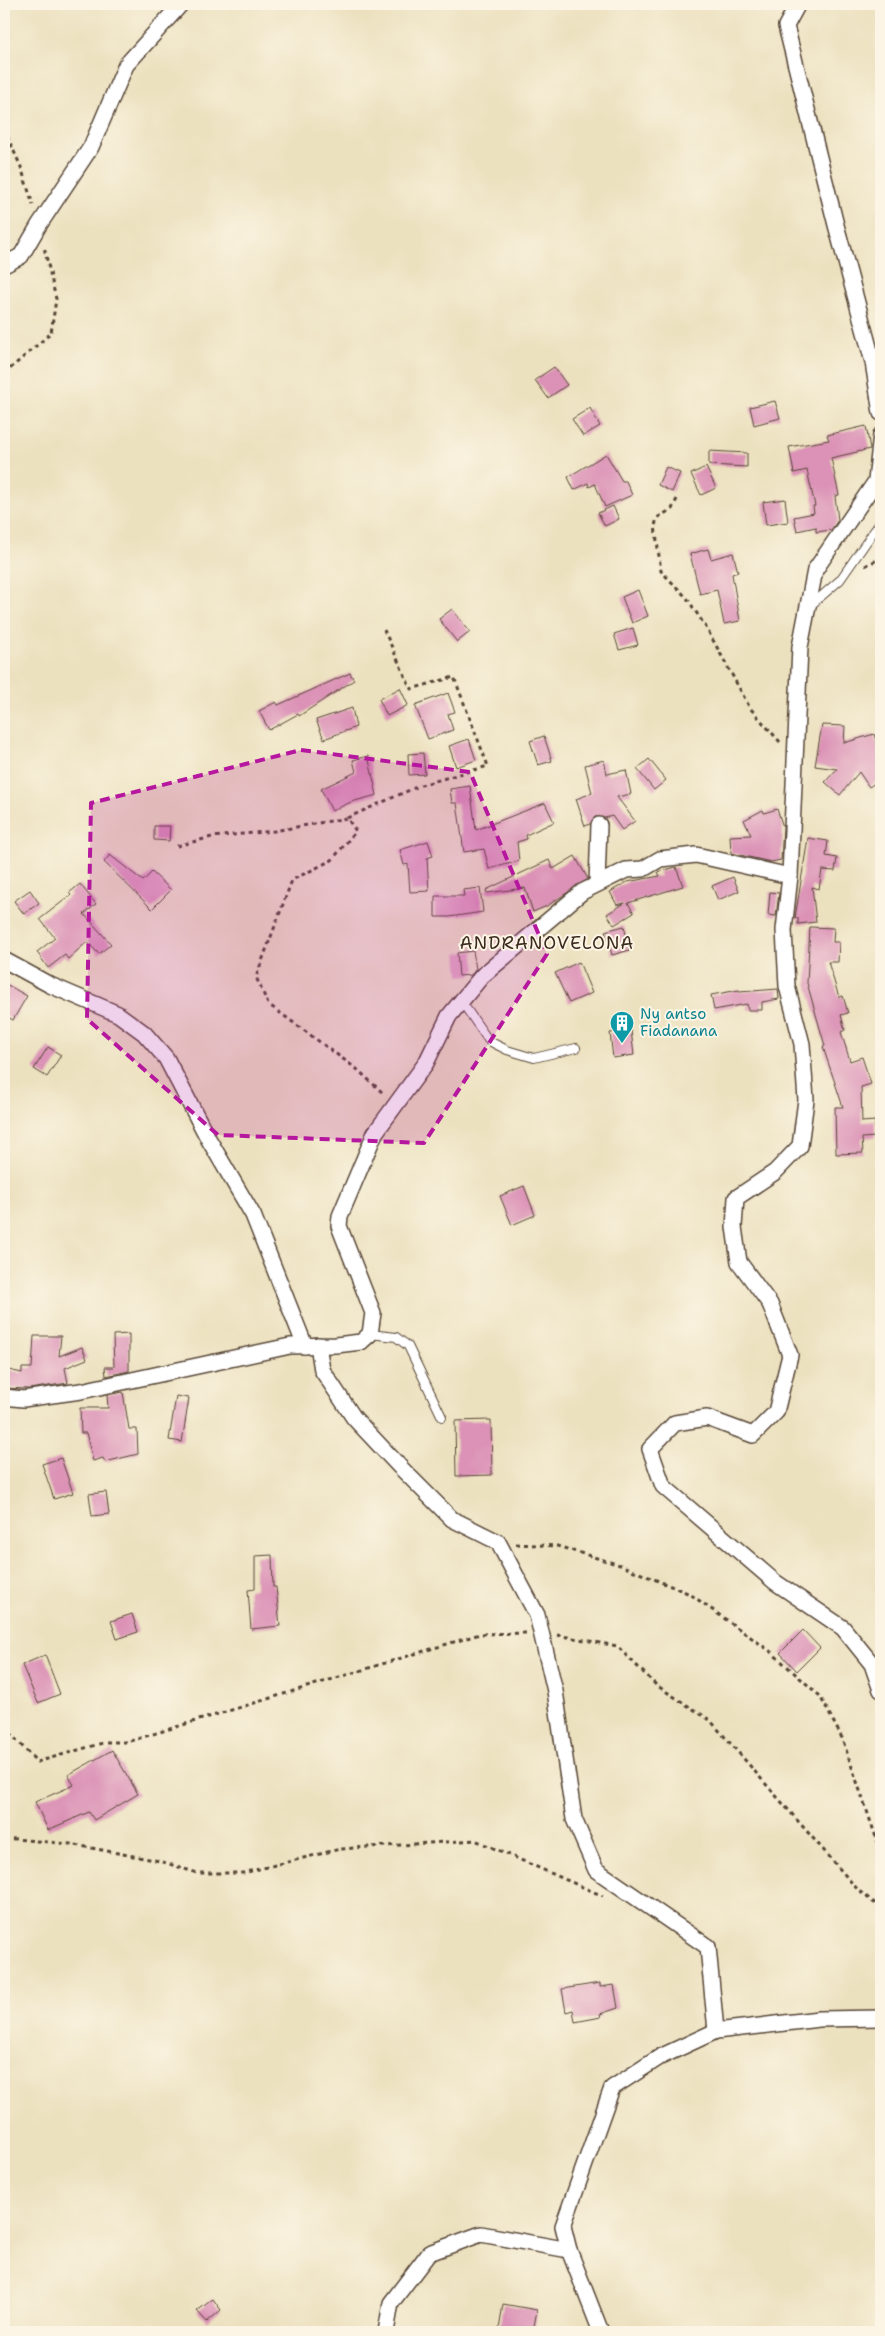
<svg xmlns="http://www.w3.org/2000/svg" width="885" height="2336" font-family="'Shantell Sans',sans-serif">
<rect width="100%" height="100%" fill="#fcf5e5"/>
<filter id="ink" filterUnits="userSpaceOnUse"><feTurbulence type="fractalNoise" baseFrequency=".02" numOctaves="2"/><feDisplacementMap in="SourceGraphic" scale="10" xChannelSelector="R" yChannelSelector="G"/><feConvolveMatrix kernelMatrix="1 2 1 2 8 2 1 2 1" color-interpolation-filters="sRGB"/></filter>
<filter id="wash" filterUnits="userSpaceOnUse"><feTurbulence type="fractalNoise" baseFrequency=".0096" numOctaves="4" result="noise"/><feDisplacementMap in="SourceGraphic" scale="20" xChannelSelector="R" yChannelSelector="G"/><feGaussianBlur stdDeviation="1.12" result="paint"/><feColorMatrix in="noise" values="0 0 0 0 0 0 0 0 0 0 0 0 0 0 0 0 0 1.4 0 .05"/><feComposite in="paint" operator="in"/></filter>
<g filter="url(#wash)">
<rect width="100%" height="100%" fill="#ece1bf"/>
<g id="blocks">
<g fill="#db92b6">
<path d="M554 367 567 385 548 398 535 380Z"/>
<path d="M775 401 780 418 754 425 750 407Z"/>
<path d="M590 408 600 426 583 436 572 419Z"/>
<path d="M866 426 870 449 831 458 839 495 835 496 838 520 831 530 816 532V527L797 531 794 517 814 513 813 506H815L807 470 794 473 789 447 829 440 827 435Z"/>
<path d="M709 451 747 453V467L709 465Z"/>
<path d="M606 454 622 481H626L632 495 605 507 595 484 589 487 588 483 574 490 568 477Z"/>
<path d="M666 467 680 473 672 492 658 485Z"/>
<path d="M706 467 716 488 701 495 691 474Z"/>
<path d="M785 499 788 522 766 525 763 502Z"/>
<path d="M613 506 619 519 605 526 598 513Z"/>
<path d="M708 549 711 559 733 553 738 572 732 574 740 621 724 624 717 590 700 594 690 554Z"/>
<path d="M638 590 648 616 632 623 622 597Z"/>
<path d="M452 609 470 632 457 642 439 619Z"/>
<path d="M633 628 638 645 619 650 614 634Z"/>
<path d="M350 673 354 680 299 716 298 714 269 730 259 711 276 702 278 705Z"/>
<path d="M400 688 408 705 387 716 379 699Z"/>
<path d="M448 693 455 712 448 714 453 730 428 739 415 705Z"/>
<path d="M352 708 356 727 324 739 316 720Z"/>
<path d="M822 725 845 726 844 743 874 734 881 756V779L869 787 859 772 840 795 825 782 837 769 815 766Z"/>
<path d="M544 736 552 761 538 765 530 741Z"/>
<path d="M469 739 476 760 456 767 449 746Z"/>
<path d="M423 753 425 774 409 775 408 754Z"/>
<path d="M368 756 377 795 351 802 332 811 321 789 356 772 353 760Z"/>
<path d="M649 759 666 780 654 790 637 769Z"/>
<path d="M604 760 607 774 626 770 631 794 617 797 635 821 622 830 612 816 605 818 595 817 590 824 585 826 576 799 592 793 585 765Z"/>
<path d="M470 786 476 830 545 803 554 822 526 835 527 839 517 842 519 861 489 869 484 849 464 852 457 803H452L450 789Z"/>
<path d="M777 809 783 827 781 860 771 862 731 853 730 836 751 835 744 820 763 810 764 813Z"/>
<path d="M154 826H170L169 841 154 840Z"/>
<path d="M808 838 828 841 826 856 837 858 835 871 822 870 819 889 812 887 816 922 798 924V918H795Z"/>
<path d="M428 841 433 856 427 858 429 891 410 892 408 864 404 865 400 850Z"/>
<path d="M110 855 143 881 152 872 171 890 152 909 104 862Z"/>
<path d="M575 856 588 879 547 906 533 912 525 888 487 893 486 890 549 860 553 869Z"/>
<path d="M676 867 683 886 628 903 634 913 614 925 607 914 625 903 617 905 610 892 627 882 660 876 658 872Z"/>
<path d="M733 877 739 891 718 900 712 886Z"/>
<path d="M80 884 96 904 84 914 111 944 99 954 87 942 68 959 65 955 48 968 37 952 55 938 40 919 71 895 69 893Z"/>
<path d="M480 888 483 912 449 917H435V896H464L463 890Z"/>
<path d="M30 890 39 903 24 914 14 901Z"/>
<path d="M770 892 779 893 776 916 768 915Z"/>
<path d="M624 926 630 950 612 955 605 931Z"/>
<path d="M810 927 834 928 833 942H839L838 962H828L839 997 843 996 848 1013 841 1015 845 1030 841 1032 850 1061 862 1057 871 1084 861 1087 862 1122 875 1121V1137L862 1138 863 1153 836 1154 835 1107H843L823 1047 825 1046 807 983Z"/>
<path d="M473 951 476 969 471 975 459 976 457 953Z"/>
<path d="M579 962 592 993 569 1003 555 973Z"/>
<path d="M4 983 27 996 13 1020 4 1015Z"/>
<path d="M778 989 779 999 762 1002V1010H748L747 1004 714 1010 711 995 739 990V992Z"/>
<path d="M631 1030 634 1055 613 1058 610 1033Z"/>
<path d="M48 1047 61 1055 47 1077 34 1069Z"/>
<path d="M524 1186 535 1215 512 1225 500 1196Z"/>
<path d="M129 1334V1371L106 1376 105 1367H114L113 1335Z"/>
<path d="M34 1336H61L59 1356 82 1347 87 1359 65 1368 68 1383 29 1389 4 1388V1369L22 1373V1368H32Z"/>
<path d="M123 1392 129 1429H137L138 1454 105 1462 103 1458 93 1461 86 1433H81L80 1408H108L107 1395Z"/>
<path d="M176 1396 189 1398 182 1442 169 1440Z"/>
<path d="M491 1420 492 1475 456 1476 455 1421Z"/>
<path d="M61 1458 73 1493 54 1499 42 1464Z"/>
<path d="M106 1492 109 1514 92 1516 89 1494Z"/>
<path d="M272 1555 273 1587H276L280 1626 251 1629 248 1590 255 1589V1556Z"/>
<path d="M132 1614 138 1632 117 1639 111 1621Z"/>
<path d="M803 1630 820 1648 797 1671 780 1653Z"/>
<path d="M45 1655 60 1694 38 1703 22 1665Z"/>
<path d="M112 1750 138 1794 94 1820 89 1812 48 1830 35 1802 74 1785 68 1775Z"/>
<path d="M600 1983V1987L614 1985 618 2008 600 2014 601 2017 575 2022 573 2010 566 2012 562 1989Z"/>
<path d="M213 2299 221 2310 207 2322 197 2311Z"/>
<path d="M503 2304 537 2310 533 2332 499 2330Z"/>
</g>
</g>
</g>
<g filter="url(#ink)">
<use href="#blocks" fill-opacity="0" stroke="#564536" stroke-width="1"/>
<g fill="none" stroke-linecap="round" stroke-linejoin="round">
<defs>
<g id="lane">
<path d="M810 606 840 580 881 521"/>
<path d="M461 1001 489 1041 507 1050 534 1058 576 1048"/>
<path d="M370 1334 396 1337 408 1346 442 1417"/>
</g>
<g id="street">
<path d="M798 4 786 26 836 225 873 362 881 413"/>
<path d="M4 265 21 256 39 225 91 147 126 65 181 4"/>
<path d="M881 435 876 481 815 570 800 647 790 876 784 930 787 986 802 1044 806 1100 800 1146 775 1172 736 1198 734 1227 739 1262 770 1304 790 1355 776 1412 753 1435 707 1418 675 1423 650 1449 663 1486 775 1582 843 1628 872 1664 881 1690"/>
<path d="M597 883 599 825"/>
<path d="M4 960 50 985 118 1014 144 1033 166 1058 209 1140 253 1215 305 1346"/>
<path d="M318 1345 322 1370 354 1418 400 1467 452 1519 498 1542 537 1615 555 1691 574 1819 596 1870 708 1947 716 2031"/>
<path d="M4 1397 23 1399 81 1391 290 1346 336 1345 361 1342 370 1334 373 1313 339 1226 340 1216 375 1133 426 1063 449 1016 482 976 582 892 626 870 643 869 660 859 696 855 790 876"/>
<path d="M569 2250 601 2332"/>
<path d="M386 2332 391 2303 429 2253 481 2234 569 2250 563 2226 612 2088 660 2057 716 2031 819 2019 881 2018"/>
</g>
</defs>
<use href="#lane" stroke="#564536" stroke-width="10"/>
<use href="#street" stroke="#564536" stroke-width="18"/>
<g stroke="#564536" stroke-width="3" stroke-dasharray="4 4" stroke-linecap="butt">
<path d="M4 129 21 167 33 205"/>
<path d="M4 374 51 333 56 299 44 247"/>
<path d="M677 499 672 509 657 518 655 526 661 571 687 598 707 629 750 708 780 742"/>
<path d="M865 566 881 558"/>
<path d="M347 818 421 785 488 766 454 677 411 689 384 630"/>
<path d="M177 846 212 837 274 831 347 818 356 831 332 860 292 880 256 977 268 1004 358 1070 384 1094"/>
<path d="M516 1544 557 1546 620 1565 690 1594 770 1651 820 1696 842 1738 881 1852"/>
<path d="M557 1635 617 1646 656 1685 710 1720 859 1891 881 1908"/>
<path d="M4 1727 37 1762 106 1742H127L480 1634 526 1633"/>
<path d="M4 1838 70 1844 160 1861 197 1873H243L340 1849 475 1840 603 1896"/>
</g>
<use href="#lane" stroke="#fff" stroke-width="8"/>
<use href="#street" stroke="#fff" stroke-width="15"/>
</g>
</g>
<path fill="#b5179e" fill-opacity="0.2" stroke="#b5179e" stroke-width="4" stroke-dasharray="10 6" stroke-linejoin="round" d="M301 750 470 772 547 954 424 1143 218 1135 87 1019 91 803Z"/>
<defs>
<symbol id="building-pin" viewBox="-11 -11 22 30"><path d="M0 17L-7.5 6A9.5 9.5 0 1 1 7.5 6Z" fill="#0f9aa8" stroke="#fcf5e5"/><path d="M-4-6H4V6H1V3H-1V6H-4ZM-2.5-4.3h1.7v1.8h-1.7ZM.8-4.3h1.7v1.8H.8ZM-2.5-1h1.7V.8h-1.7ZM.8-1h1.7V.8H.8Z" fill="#fff"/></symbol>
</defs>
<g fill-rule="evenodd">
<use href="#building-pin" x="608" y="1009" width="28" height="38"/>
</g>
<g text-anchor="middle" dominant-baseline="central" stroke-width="4" stroke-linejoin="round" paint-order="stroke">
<g font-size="15" fill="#0d838f" stroke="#fcf5e5" text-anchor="start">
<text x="640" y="1014">Ny antso<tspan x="640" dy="17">Fiadanana</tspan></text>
</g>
<g font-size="18" letter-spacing="1" fill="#3b2a1e" stroke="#fcf5e5">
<text x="547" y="943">ANDRANOVELONA</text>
</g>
</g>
<rect width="885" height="2336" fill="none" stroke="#fcf5e5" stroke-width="20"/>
</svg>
